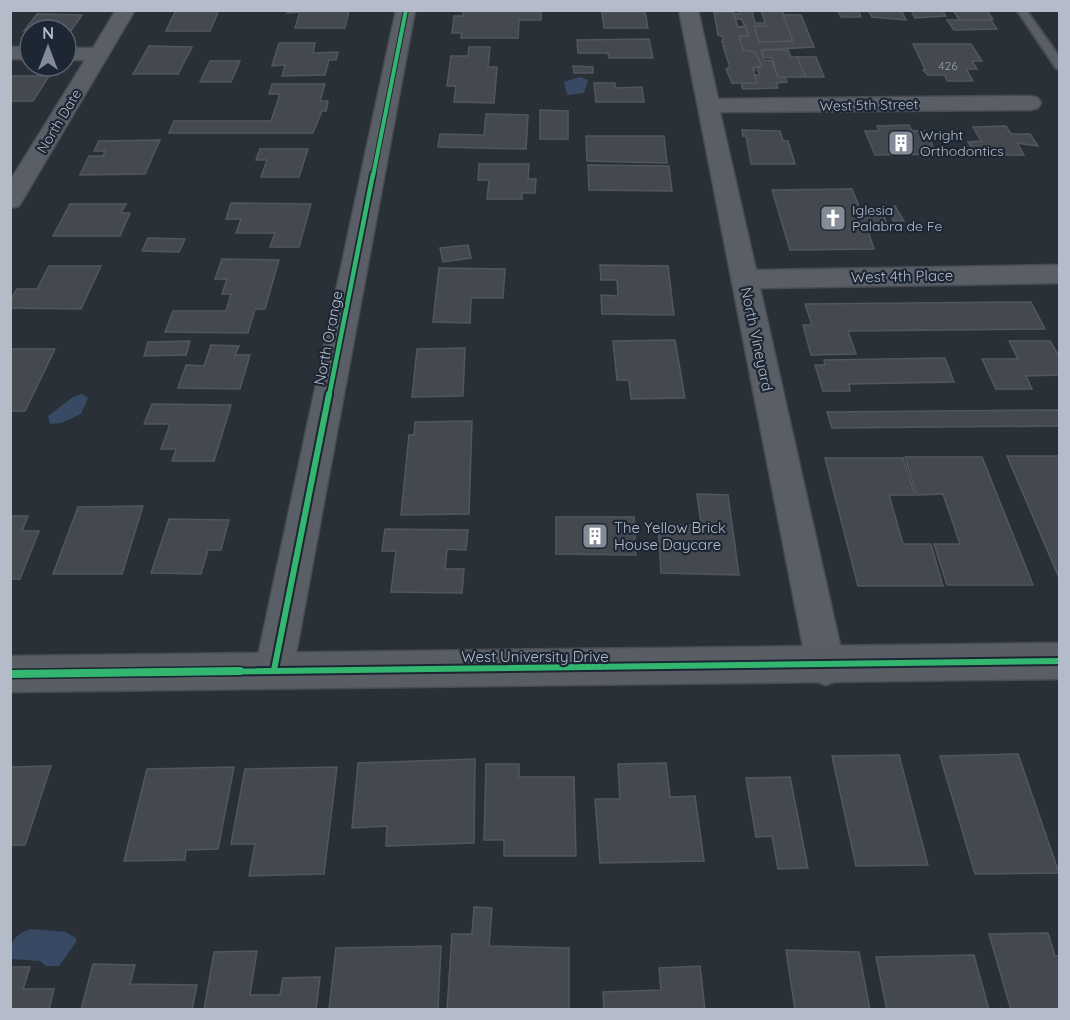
<svg xmlns="http://www.w3.org/2000/svg" width="1070" height="1020" font-family="Quicksand,sans-serif">
<rect width="100%" height="100%" fill="#2a3038"/>
<g fill="#384963">
<path d="M580 77 588 80 584 93 567 95 564 82Z"/>
<path d="M82 394 88 398 81 414 61 423 50 424 48 416 73 397Z"/>
<path d="M32 929 66 932 76 938V942L59 966H46L40 961 13 959 10 957C10 941 16 933 32 929Z"/>
</g>
<g fill="#444950" stroke="#52575f" stroke-width="1.5">
<path d="M176 10H219L210 31H166Z"/>
<path d="M288 10 313 11H349L345 28H295L300 12 287 13Z"/>
<path d="M464 10H541V20H519L518 38H461L462 33H452L454 16H463Z"/>
<path d="M761 10H782L793 41 759 42 754 26H766Z"/>
<path d="M761 10 752 12 755 23H765L766 26H754L759 42 793 41 783 15H801L814 47 761 50 764 60 772 61 778 77H785L787 82 776 83 778 88 743 89 741 83H757L754 75H760L757 68 762 66 755 52 743 50 739 36H749L746 27H738L745 26 741 19H735L734 14H740L739 11Z"/>
<path d="M838 10H858L861 17H841Z"/>
<path d="M901 10 906 20 872 17 868 10Z"/>
<path d="M911 10H942L946 16 915 18Z"/>
<path d="M953 10H986L993 19 960 21Z"/>
<path d="M602 12H645L648 28H604Z"/>
<path d="M714 12H733L738 27H746L749 36H739L743 50 755 52 762 66 752 68 755 70H753L757 83H732L726 69 730 67 723 46H725L722 42 723 37 718 35Z"/>
<path d="M37 14 82 15 70 32 24 31Z"/>
<path d="M947 20H991L997 29 954 30Z"/>
<path d="M649 39 653 58H609L608 53H578L577 40Z"/>
<path d="M279 43H315L313 53 338 52 336 60H329L325 75 282 76 285 65 272 66Z"/>
<path d="M913 44H971L982 61H972L977 69H966L973 81H947L945 75H928L923 70 925 69Z"/>
<path d="M149 46 192 47 178 74H133Z"/>
<path d="M469 47H490L488 67H497L494 103 454 102 456 86H447L451 56H468Z"/>
<path d="M763 50H788L791 57H798L806 77H778L772 58 763 57Z"/>
<path d="M797 57H816L824 77H806Z"/>
<path d="M210 61H240L231 82H200Z"/>
<path d="M573 66 593 67V73H574Z"/>
<path d="M10 76H49L33 101H10Z"/>
<path d="M594 83H615V88L642 87 644 102H596Z"/>
<path d="M272 84H325L320 101H328L326 111H322L313 133H169L174 121H271L280 94H269Z"/>
<path d="M540 110 568 111V139H540Z"/>
<path d="M486 114 528 115 526 149 438 147 440 134 484 135Z"/>
<path d="M909 125 912 131H925L937 154 875 155 865 131H879L877 126Z"/>
<path d="M1006 126 1011 134H1030L1038 146 1017 143 1024 155H976L968 142 981 141 973 127Z"/>
<path d="M742 130 780 131 783 141H788L795 164H751L746 136H743Z"/>
<path d="M586 136H664L667 163 587 161Z"/>
<path d="M160 140 145 174 80 175 89 156H103L105 151H94L99 141Z"/>
<path d="M260 149H308L299 177H261L267 160H256Z"/>
<path d="M479 164H529L528 179H536L535 193H522V199H487L489 180H478Z"/>
<path d="M588 165 669 166 672 191 589 190Z"/>
<path d="M852 189 861 211 895 206 904 221H893L891 214H883L890 231H868L874 249 790 250 772 190Z"/>
<path d="M231 203 311 204 299 247H270L275 233H236L241 219H226Z"/>
<path d="M70 204H126L121 213H130L120 236H53Z"/>
<path d="M148 238 185 239 179 252 142 251Z"/>
<path d="M468 245 471 258 443 262 440 248Z"/>
<path d="M222 259 279 260 265 309H255L248 333 165 332 173 311H226L231 294H222L227 279H215Z"/>
<path d="M600 265 668 266 674 315 602 314 601 295 618 296 617 280H601Z"/>
<path d="M49 266H101L81 309 10 308V301L17 289H37Z"/>
<path d="M439 268 505 269 503 298H471L470 323 433 322Z"/>
<path d="M1031 302 1045 329 848 331 856 354 811 355 803 325H812L805 304Z"/>
<path d="M675 340 685 398 631 399 629 380H617L613 341Z"/>
<path d="M190 341 186 355 144 356 148 342Z"/>
<path d="M1009 341H1050L1060 358V375L1026 376 1032 389H996L982 359H1018Z"/>
<path d="M211 345 239 346 235 355H250L240 389 178 388 186 365 204 366Z"/>
<path d="M465 348 463 396 412 397 417 349Z"/>
<path d="M10 349H55L25 411H10Z"/>
<path d="M945 358 954 382 849 384 850 391H823L815 365H825L824 360Z"/>
<path d="M152 404 231 405 214 461H172L176 449H161L170 424H144Z"/>
<path d="M1058 410 1060 426 832 428 827 412Z"/>
<path d="M472 421 469 514 401 515 409 435H414L415 422Z"/>
<path d="M1007 456H1060V580Z"/>
<path d="M905 457H982L1033 585H947L934 544H960L943 494 917 495Z"/>
<path d="M825 458H903L915 495H889L903 544H931L943 586H858Z"/>
<path d="M697 494 728 495 739 575 661 573 658 524 701 525Z"/>
<path d="M143 506 122 574H53L78 507Z"/>
<path d="M10 516H28L22 531H39L20 579H10Z"/>
<path d="M556 517H634L636 555 556 554Z"/>
<path d="M169 519 229 520 221 550H208L201 574 151 573Z"/>
<path d="M385 529 468 530 466 550 447 549 445 569H464L462 593 391 592 396 551H382Z"/>
<path d="M1018 754 1059 873 975 874 940 756Z"/>
<path d="M899 755 928 865 856 866 832 756Z"/>
<path d="M475 759 474 843 386 846 387 826 352 828 358 763Z"/>
<path d="M666 763 670 797 695 796 704 861 600 863 595 799H620L618 764Z"/>
<path d="M486 764H519V777H574L576 856H504V840H484Z"/>
<path d="M51 766 25 845H10V767Z"/>
<path d="M234 767 218 849 186 850 185 860 124 861 147 769Z"/>
<path d="M337 767 324 874 249 876 255 844H231L245 769Z"/>
<path d="M790 777 808 868 778 869 772 836 756 837 746 778Z"/>
<path d="M474 907 492 908 489 946 569 948V1010H447L452 934H472Z"/>
<path d="M1048 933 1055 956H1060V1010H1011L989 934Z"/>
<path d="M441 946 438 1010H329L336 948Z"/>
<path d="M786 950 859 952 870 1010H795Z"/>
<path d="M257 951 250 995H280L283 978 320 977 316 1010H204L214 952Z"/>
<path d="M974 955 989 1010H887L876 957Z"/>
<path d="M93 964 135 965 130 984 197 985 192 1010H81Z"/>
<path d="M700 966 705 1010H604L603 992 661 990 659 968Z"/>
<path d="M10 967H30L23 989H54L49 1010H10Z"/>
</g>
<g fill="none" stroke-linecap="round" stroke-linejoin="round">
<defs>
<path id="service" d="M1017 10H1026L1060 58V69L1056 68Z"/>
<g id="minor">
<path d="M116 10H135L22 201 19 206 10 208V181L85 60H66V48H93Z"/>
<path d="M396 10H415L293 670 287 683 274 688 261 683 255 670Z"/>
<path d="M679 10H698L718 99 1030 96 1038 98 1041 103 1038 108 1030 110 720 112 756 270 1060 265V283L760 288 845 667 839 680 826 685 813 680 807 667Z"/>
<rect x="10" y="47" width="20" height="12"/>
</g>
<path id="secondary" d="M1060 643V679L10 692V656Z"/>
</defs>
<use href="#service" stroke="#484c53" stroke-width="4"/>
<use href="#minor" stroke="#484c53" stroke-width="3"/>
<use href="#secondary" stroke="#484c53" stroke-width="3"/>
<use href="#service" fill="#5a5e66" fill-rule="evenodd"/>
<use href="#minor" fill="#5a5e66" fill-rule="evenodd"/>
<use href="#secondary" fill="#595d64" fill-rule="evenodd"/>
<defs>
<path id="cycleway-far3" d="M373 176 406 10"/>
<path id="cycleway-far2" d="M329 396 373 174"/>
<g id="cycleway-far1">
<path d="M274 670 329 394"/>
<path d="M109 673 1060 661"/>
</g>
<path id="cycleway" d="M10 674 240 671"/>
</defs>
<use href="#cycleway-far3" stroke="#1d2633" stroke-width="6"/>
<use href="#cycleway-far2" stroke="#1d2633" stroke-width="8"/>
<use href="#cycleway-far1" stroke="#1d2633" stroke-width="10"/>
<use href="#cycleway" stroke="#1d2633" stroke-width="11"/>
<use href="#cycleway-far3" stroke="#33b770" stroke-width="4"/>
<use href="#cycleway-far2" stroke="#33b770" stroke-width="4.5"/>
<use href="#cycleway-far1" stroke="#33b770" stroke-width="6"/>
<use href="#cycleway" stroke="#33b770" stroke-width="8"/>
</g>
<defs>
<symbol id="building-square" viewBox="-11 -11 22 22"><rect x="-9" y="-9" width="18" height="18" rx="4" fill="#848b96" stroke="#1d2633"/><path d="M-4-6H4V6H1V3H-1V6H-4ZM-2.5-4.3h1.7v1.8h-1.7ZM.8-4.3h1.7v1.8H.8ZM-2.5-1h1.7V.8h-1.7ZM.8-1h1.7V.8H.8Z" fill="#fff"/></symbol>
<symbol id="church-square" viewBox="-11 -11 22 22"><rect x="-9" y="-9" width="18" height="18" rx="4" fill="#848b96" stroke="#1d2633"/><path d="M-1.2-6h2.4v3.5h3.3v2.4h-3.3V6h-2.4V-.1h-3.3v-2.4h3.3Z" fill="#fff"/></symbol>
</defs>
<g fill-rule="evenodd">
<use href="#building-square" x="886" y="128" width="30" height="30"/>
<use href="#church-square" x="818" y="203" width="30" height="30"/>
<use href="#building-square" x="580" y="521" width="30" height="30"/>
</g>
<g text-anchor="middle" dominant-baseline="central" stroke-width="4.5" stroke-linejoin="round" paint-order="stroke">
<g font-size="12" fill="#989fab">
<text x="948" y="65">426</text>
</g>
<g font-size="14" fill="#b4bcc9" stroke="#1d2633">
<text transform="translate(869 105) rotate(-1)">West 5th Street</text>
<text transform="translate(59 121) rotate(-59)">North Date</text>
</g>
<g font-size="14" fill="#b4bcc9" stroke="#1d2633" text-anchor="start">
<text x="920" y="135">Wright<tspan x="920" dy="16">Orthodontics</tspan></text>
<text x="852" y="210">Iglesia<tspan x="852" dy="16">Palabra de Fe</tspan></text>
</g>
<g font-size="15" fill="#b4bcc9" stroke="#1d2633">
<text transform="translate(902 276) rotate(-1)">West 4th Place</text>
<text transform="translate(328 338) rotate(-79)">North Orange</text>
<text transform="translate(757 339) rotate(78)">North Vineyard</text>
<text x="535" y="656">West University Drive</text>
</g>
<g font-size="15" fill="#b4bcc9" stroke="#1d2633" text-anchor="start">
<text x="614" y="527">The Yellow Brick<tspan x="614" dy="17">House Daycare</tspan></text>
</g>
</g>
<rect width="1070" height="1020" fill="none" stroke="#b4bcc9" stroke-width="24"/>
<g transform="translate(48 48)"><circle r="28" fill="#1d2633" stroke="#59626f" stroke-width="1.5"/>
<path d="M0-4.5L10 22L0 15L-10 22Z" fill="#848b96"/>
<text y="-9" font-size="16" font-weight="bold" text-anchor="middle" fill="#b4bcc9">N</text>
</g>
</svg>
